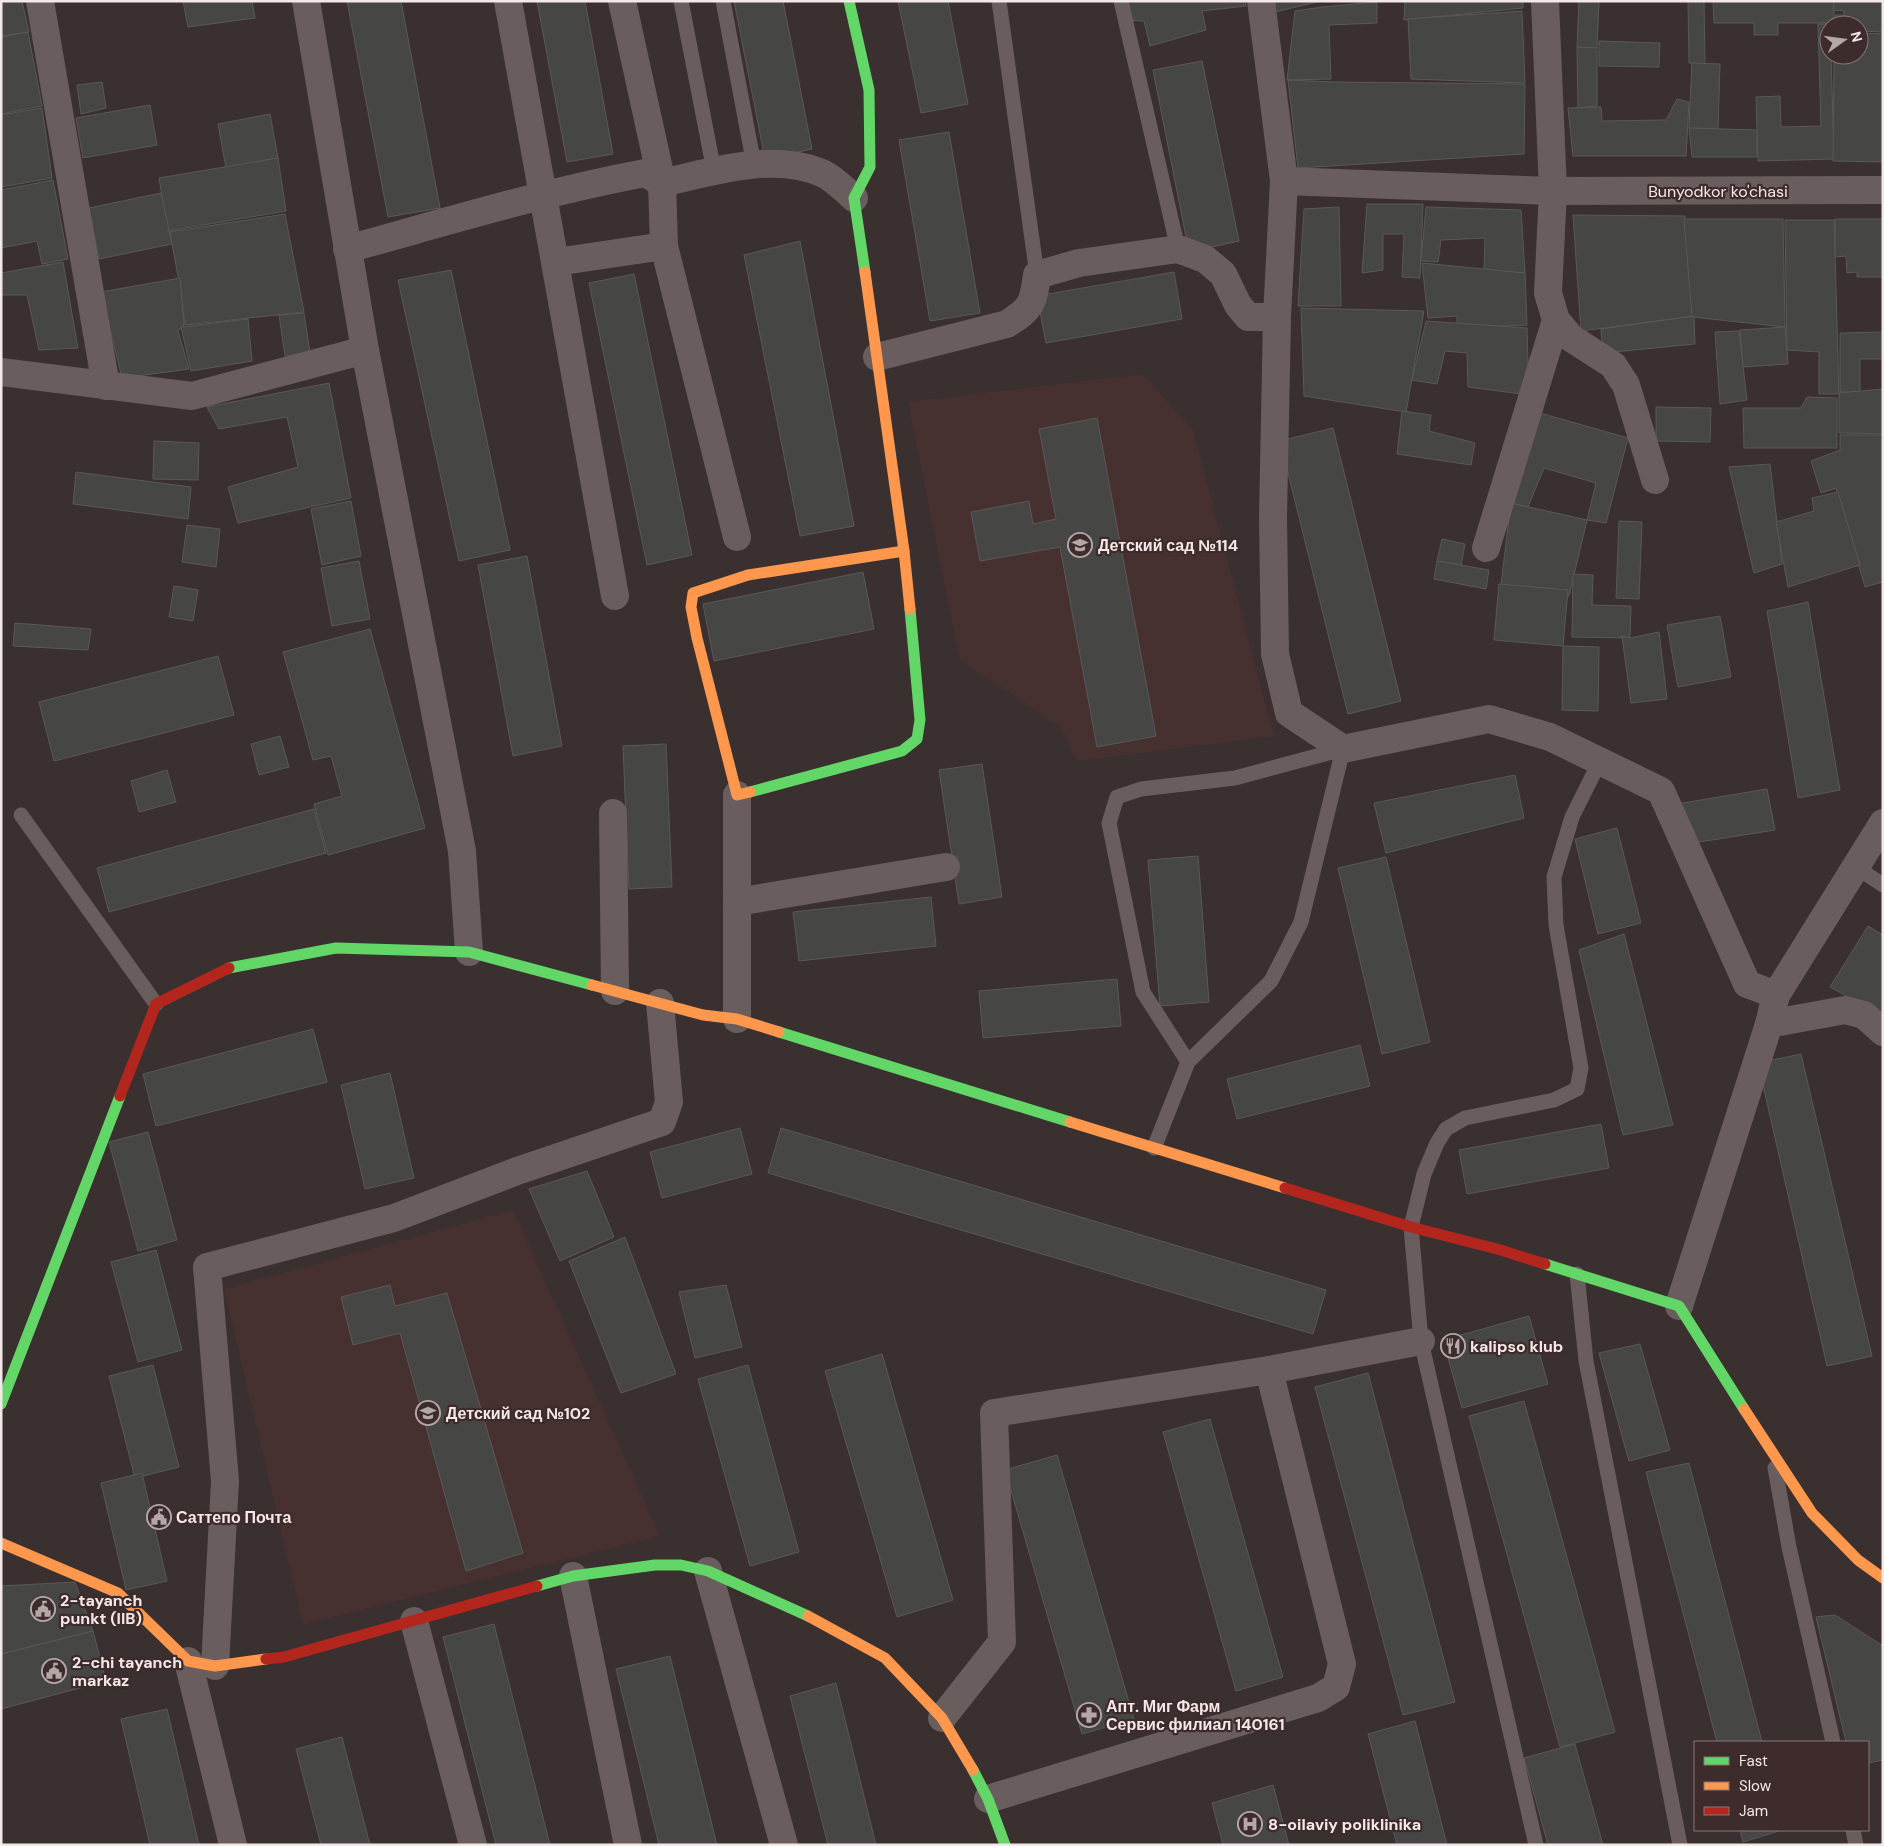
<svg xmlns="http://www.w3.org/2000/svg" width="1884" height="1846" font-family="'DM Sans',sans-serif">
<rect width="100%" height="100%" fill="#39302f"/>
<g fill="#473130">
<path d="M1143 374 1193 430 1274 736 1077 761 1061 727 960 660 908 402Z"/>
<path d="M513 1210 660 1536 303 1624 224 1289Z"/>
</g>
<g fill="#464644" stroke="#5b5958">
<path d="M1 1H22L29 32 1 36Z"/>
<path d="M183 1H252L255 18 188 27Z"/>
<path d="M347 1H401L440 208 388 217Z"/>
<path d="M537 1H585L613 154 567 162Z"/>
<path d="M734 1H783L812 149 765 159Z"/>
<path d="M898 1H948L968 104 921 113Z"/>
<path d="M1123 1H1245L1246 6 1202 11 1206 30 1150 46 1144 21 1127 20Z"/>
<path d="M1273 1H1321L1275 12Z"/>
<path d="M1405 1H1523V8L1404 20Z"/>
<path d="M1579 1H1599L1597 48 1577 47Z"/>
<path d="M1688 1H1704L1705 64 1689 63Z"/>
<path d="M1713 1H1834V23H1778V35H1754V23H1714Z"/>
<path d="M1834 1H1883V32L1859 31V25H1843L1844 11 1833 10Z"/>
<path d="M1377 2V23L1329 25 1331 79 1287 80 1295 11 1322 7Z"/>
<path d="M1522 11 1525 83 1411 79 1408 19Z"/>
<path d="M1835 15H1842V25H1834Z"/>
<path d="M1818 24H1830L1829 55H1831L1834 159 1758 161 1756 97 1780 96 1781 127 1821 126Z"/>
<path d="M28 32 42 106 1 114V37Z"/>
<path d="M1859 33 1883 34V162L1833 161 1834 55H1859Z"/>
<path d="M1599 41 1660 43 1659 67 1599 66Z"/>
<path d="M1577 47 1597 48V106L1578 108Z"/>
<path d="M1202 61 1239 241 1189 252 1153 70Z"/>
<path d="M1692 63 1720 64 1718 129 1689 128Z"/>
<path d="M1288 80 1334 82 1525 84 1524 154 1298 168Z"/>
<path d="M102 82 106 108 81 114 77 85Z"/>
<path d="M1677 99 1689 102 1686 156H1573L1568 108 1601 107 1602 121 1666 120Z"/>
<path d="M150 105 157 145 83 158 76 118Z"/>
<path d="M42 108 52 178 1 187V115Z"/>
<path d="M270 114 278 158 226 168 218 124Z"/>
<path d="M1689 128 1757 130V157H1692Z"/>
<path d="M949 132 980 313 930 321 899 140Z"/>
<path d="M278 158 286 211 168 231 159 178Z"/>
<path d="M53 180 68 259 42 264 37 241 1 248V190Z"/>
<path d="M161 193 172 244 99 259 89 208Z"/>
<path d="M1367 204H1423L1420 278 1402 277 1404 234H1383V270L1362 273Z"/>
<path d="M1339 207 1341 306H1298L1304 209Z"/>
<path d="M1426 207 1521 210 1525 273 1484 271 1485 238 1441 240 1438 262 1421 261Z"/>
<path d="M285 214 304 312 185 325 181 293 170 232Z"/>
<path d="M1573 215 1685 216 1694 316 1581 331Z"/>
<path d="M1684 219H1783L1785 327 1692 317Z"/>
<path d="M1835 219H1883V277H1857V272L1847 273 1846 256 1835 257Z"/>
<path d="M1785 220H1834L1839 394H1819V352L1787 350Z"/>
<path d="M800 241 854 526 800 536 744 255Z"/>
<path d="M63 262 78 348 39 350 27 295H1V273Z"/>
<path d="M1422 263 1525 273 1527 325 1452 329 1457 326V316L1428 318Z"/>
<path d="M451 270 510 550 459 561 398 280Z"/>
<path d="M1174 272 1182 319 1046 343 1037 296Z"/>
<path d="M634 274 692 555 647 565 589 283Z"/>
<path d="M180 278 184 325 178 331 189 369 122 378 101 292Z"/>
<path d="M1301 308 1424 311 1406 412 1304 396Z"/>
<path d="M304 313 310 353 285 356 279 315Z"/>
<path d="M1694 316 1695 344 1603 353 1601 329Z"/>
<path d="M248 319 252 361 191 371 181 327Z"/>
<path d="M1426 321 1527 328 1529 395 1468 387 1467 353 1445 351 1437 384 1412 380Z"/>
<path d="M1785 327 1788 364 1743 367 1740 330Z"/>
<path d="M1739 331 1747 400 1720 404 1715 332Z"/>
<path d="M1883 332V359H1860V392H1840V333Z"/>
<path d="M329 383 351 498 238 523 228 487 298 467 287 417 219 429 207 407Z"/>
<path d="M1883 389V434L1839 433V393Z"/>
<path d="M1807 397 1837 398V448H1744L1743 408H1801Z"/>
<path d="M1656 407 1711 408 1710 442 1656 441Z"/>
<path d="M1402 411 1431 415 1429 431 1475 443 1471 465 1397 454Z"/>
<path d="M1533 411 1628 438 1606 523 1587 520 1596 483 1544 468 1528 507 1511 503Z"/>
<path d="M1097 418 1156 736 1097 747 1060 547 980 561 971 512 1029 501 1033 524 1056 519 1039 429Z"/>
<path d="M1333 428 1401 701 1348 714 1280 441Z"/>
<path d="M1840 435H1883V582L1865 587 1836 488 1821 493 1811 461 1840 450Z"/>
<path d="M154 441 199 443 198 480 153 479Z"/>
<path d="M1770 464 1782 564 1754 573 1729 467Z"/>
<path d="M76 472 191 487 188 519 73 504Z"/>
<path d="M1838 492 1860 565 1788 587 1776 522 1814 511 1812 498Z"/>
<path d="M351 501 361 556 322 565 311 509Z"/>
<path d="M1511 503 1587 520 1569 596 1501 584Z"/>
<path d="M1619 521 1642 522 1639 599 1616 598Z"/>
<path d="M187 525 220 529 216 567 182 562Z"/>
<path d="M1442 539 1465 544 1461 565 1437 561Z"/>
<path d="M527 556 562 746 513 756 478 565Z"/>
<path d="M359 561 370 619 332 626 321 568Z"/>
<path d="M1437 561 1489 570 1486 589 1434 579Z"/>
<path d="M863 572 874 629 714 661 703 604Z"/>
<path d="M1573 574 1593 575 1592 605 1631 606 1630 638 1572 637Z"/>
<path d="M1499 584 1568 590 1563 646 1494 640Z"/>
<path d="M174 586 198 590 193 621 169 617Z"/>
<path d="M1808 602 1840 790 1798 798 1767 611Z"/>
<path d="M1720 616 1731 677 1678 687 1667 625Z"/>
<path d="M15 623 91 629 88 650 13 646Z"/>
<path d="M370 629 425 828 328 855 314 804 342 796 331 756 313 760 283 652Z"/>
<path d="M1659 632 1667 699 1631 703 1622 636 1630 638Z"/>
<path d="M1563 646 1599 647 1598 711 1562 710Z"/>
<path d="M218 656 234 715 54 761 39 702Z"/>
<path d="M280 736 289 767 259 775 251 744Z"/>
<path d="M666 744 672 887 629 889 623 746Z"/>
<path d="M982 764 1002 897 959 904 939 770Z"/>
<path d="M167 770 176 802 139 812 131 781Z"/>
<path d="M1515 775 1524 818 1386 853 1374 803Z"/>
<path d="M1767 789 1775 830 1687 844 1677 804Z"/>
<path d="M314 809 326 853 109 912 97 868Z"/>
<path d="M1617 828 1641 923 1598 934 1575 839Z"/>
<path d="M1198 856 1209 1002 1160 1006 1148 860Z"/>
<path d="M1386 857 1430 1042 1382 1054 1338 868Z"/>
<path d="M931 897 936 946 799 961 793 912Z"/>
<path d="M1868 926 1883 935V1012L1881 1015 1830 987Z"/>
<path d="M1624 934 1673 1125 1623 1135 1579 950Z"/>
<path d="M1117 979 1121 1026 983 1038 979 991Z"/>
<path d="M313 1029 327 1082 156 1126 143 1074Z"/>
<path d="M1360 1045 1370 1086 1237 1119 1227 1079Z"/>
<path d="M1801 1054 1872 1356 1827 1366 1758 1063Z"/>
<path d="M390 1073 414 1178 365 1189 341 1085Z"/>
<path d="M1601 1124 1609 1168 1467 1194 1459 1150Z"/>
<path d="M740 1128 752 1174 662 1198 650 1152Z"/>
<path d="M781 1128 1326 1290 1313 1334 768 1173Z"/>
<path d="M148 1132 177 1240 138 1251 109 1142Z"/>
<path d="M587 1171 614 1237 560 1261 529 1189Z"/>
<path d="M625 1237 676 1374 621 1393 569 1261Z"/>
<path d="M156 1250 182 1350 138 1362 111 1262Z"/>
<path d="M390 1285 395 1306 447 1293 523 1553 466 1571 400 1333 353 1345 341 1297Z"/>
<path d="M726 1285 742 1347 695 1358 679 1292Z"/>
<path d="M1529 1316 1548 1384 1462 1408 1443 1340Z"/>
<path d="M1640 1344 1670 1450 1629 1461 1599 1353Z"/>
<path d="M882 1354 953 1600 897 1617 825 1371Z"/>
<path d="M153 1365 179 1467 135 1478 109 1376Z"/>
<path d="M748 1365 799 1552 750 1566 698 1379Z"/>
<path d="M1368 1373 1455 1702 1403 1715 1315 1387Z"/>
<path d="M1524 1401 1615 1732 1560 1747 1469 1416Z"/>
<path d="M1210 1419 1283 1677 1236 1691 1163 1432Z"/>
<path d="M1057 1455 1134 1719 1082 1734 1005 1470Z"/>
<path d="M1689 1463 1762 1742H1717L1646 1472Z"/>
<path d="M142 1473 167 1581 126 1590 101 1483Z"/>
<path d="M75 1582 93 1631 1 1654V1586Z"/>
<path d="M1835 1615 1883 1646V1760L1868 1763V1742H1846L1816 1617Z"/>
<path d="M494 1624 550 1845H496L443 1637Z"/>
<path d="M93 1631 106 1681 1 1709V1654Z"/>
<path d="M670 1656 717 1845H659L616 1669Z"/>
<path d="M836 1683 876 1845H828L790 1696Z"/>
<path d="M167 1709 199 1845H150L121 1719Z"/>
<path d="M1415 1721 1447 1845H1397L1368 1734Z"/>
<path d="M342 1737 370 1845H321L296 1749Z"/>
<path d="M1575 1744 1603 1845H1548L1524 1758Z"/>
<path d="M1273 1785 1289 1845H1223L1212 1803Z"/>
<path d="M1740 1830H1782L1743 1842Z"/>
</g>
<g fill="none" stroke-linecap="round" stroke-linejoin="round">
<g stroke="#6a5d5d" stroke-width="15">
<path d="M681 1 714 171"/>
<path d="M723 1 754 165"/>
<path d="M999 1 1037 275"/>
<path d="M1121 1 1178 249"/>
<path d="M21 815 156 1004"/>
<path d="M1856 867 1883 885"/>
<path d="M1154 1148 1188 1062 1271 981 1301 922 1343 749 1235 778 1141 789 1117 797 1109 823 1143 992 1188 1062"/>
<path d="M1577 1274 1586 1361 1680 1845"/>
<path d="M1775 1468 1789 1547 1833 1742"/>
<path d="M1853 1830 1856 1845"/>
<path d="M1536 1845 1421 1341 1411 1227 1424 1174 1437 1143 1446 1129 1465 1118 1554 1100 1577 1089 1581 1068 1556 925 1554 877 1572 817 1600 761"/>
</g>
<g stroke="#6a5d5d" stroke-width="28">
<path d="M40 1 106 386"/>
<path d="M306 1 365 350 462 851 469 952"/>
<path d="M508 1 615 596"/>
<path d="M622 1 662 183 664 246 737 537"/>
<path d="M1261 1 1284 181 1277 317 1273 517 1275 654 1289 713 1343 749 1489 719 1550 737 1661 791 1747 984 1776 995"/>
<path d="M1545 1 1553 191 1548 293 1556 320 1571 338 1613 365 1626 385 1655 480"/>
<path d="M1284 181 1553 191 1883 190"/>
<path d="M347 249C446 222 544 192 645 173L662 183C711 172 775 151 824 174 834 179 845 190 854 198"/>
<path d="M556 262 664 246"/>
<path d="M877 357 1007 324C1032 308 1033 304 1037 275L1079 263 1178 249 1205 259 1223 274 1238 305 1248 317H1277"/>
<path d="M1 372 192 396 365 350"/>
<path d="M1486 548 1556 320"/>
<path d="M737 795V1019"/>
<path d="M613 813 615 991"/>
<path d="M737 902 946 867"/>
<path d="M1769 1024 1845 1010 1864 1015 1883 1032"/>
<path d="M1679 1306 1769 1024 1776 995 1883 823"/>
<path d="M708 1571 784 1845"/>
<path d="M573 1576 628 1845"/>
<path d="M414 1621 473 1845"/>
<path d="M188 1661 233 1845"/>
<path d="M215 1666 225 1481 207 1267 394 1218 517 1171 662 1122 669 1102 660 1003"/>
<path d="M942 1718 1002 1642 994 1413 1269 1370"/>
<path d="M988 1799 1318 1698 1336 1687 1342 1664 1269 1370 1421 1341"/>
</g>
<g stroke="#63d668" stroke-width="11">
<path d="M849 1 869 90 870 167 854 198 865 272"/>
<path d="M750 792 902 751 917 739 920 720 910 609"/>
<path d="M229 968 336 948 469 952 592 985"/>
<path d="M779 1032 1070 1122"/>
<path d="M1545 1264 1679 1306 1744 1409"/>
<path d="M1 1404 120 1096"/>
<path d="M537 1586 573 1576 655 1565H681L708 1571 808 1616"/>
<path d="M973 1770 988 1799 1005 1845"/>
</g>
<g stroke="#ff974d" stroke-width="11">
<path d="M865 272 904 551 910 609"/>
<path d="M750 792 737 795 697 638 691 607 693 593 748 575 904 551"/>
<path d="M592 985 703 1015 737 1019 779 1032"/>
<path d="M1070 1122 1285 1188"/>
<path d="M1744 1409 1812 1513 1858 1560 1883 1578"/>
<path d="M1 1543 118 1593 188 1661 215 1666 266 1659"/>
<path d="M808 1616 885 1658 942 1718 973 1770"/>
</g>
<g stroke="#b3261e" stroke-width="11">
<path d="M120 1096 156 1004 229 968"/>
<path d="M1285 1188 1411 1227 1497 1249 1545 1264"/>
<path d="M266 1659 284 1657 537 1586"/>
</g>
</g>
<defs>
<symbol id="school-ring" viewBox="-11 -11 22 22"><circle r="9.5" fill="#3d2c2b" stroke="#b3a8a7" stroke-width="1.5"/><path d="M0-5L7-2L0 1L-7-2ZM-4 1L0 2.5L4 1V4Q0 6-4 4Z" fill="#b3a8a7"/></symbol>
<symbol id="restaurant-ring" viewBox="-11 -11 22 22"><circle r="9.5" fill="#3d2c2b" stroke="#b3a8a7" stroke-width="1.5"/><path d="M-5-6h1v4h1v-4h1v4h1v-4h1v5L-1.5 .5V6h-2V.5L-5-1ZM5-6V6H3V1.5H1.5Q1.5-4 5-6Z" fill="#b3a8a7"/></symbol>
<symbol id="civic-ring" viewBox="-11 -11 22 22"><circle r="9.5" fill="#3d2c2b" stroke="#b3a8a7" stroke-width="1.5"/><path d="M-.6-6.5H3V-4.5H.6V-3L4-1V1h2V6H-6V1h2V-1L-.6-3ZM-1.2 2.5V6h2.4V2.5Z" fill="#b3a8a7"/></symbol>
<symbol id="pharmacy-ring" viewBox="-11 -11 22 22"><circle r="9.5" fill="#3d2c2b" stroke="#b3a8a7" stroke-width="1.5"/><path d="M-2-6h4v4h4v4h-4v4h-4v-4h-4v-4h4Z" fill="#b3a8a7"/></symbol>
<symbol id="hospital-ring" viewBox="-11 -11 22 22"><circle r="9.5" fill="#3d2c2b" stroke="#b3a8a7" stroke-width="1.5"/><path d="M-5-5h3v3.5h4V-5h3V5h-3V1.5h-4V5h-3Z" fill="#b3a8a7"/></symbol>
</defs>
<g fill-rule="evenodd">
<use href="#school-ring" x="1066" y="531" width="28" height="28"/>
<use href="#restaurant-ring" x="1439" y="1332" width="28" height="28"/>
<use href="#school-ring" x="414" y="1399" width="28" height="28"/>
<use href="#civic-ring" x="145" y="1503" width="28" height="28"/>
<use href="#civic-ring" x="29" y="1595" width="28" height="28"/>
<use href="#civic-ring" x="40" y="1657" width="28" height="28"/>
<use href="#pharmacy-ring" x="1075" y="1701" width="28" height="28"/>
<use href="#hospital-ring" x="1236" y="1810" width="28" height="28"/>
</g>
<g text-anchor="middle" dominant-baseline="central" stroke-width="4.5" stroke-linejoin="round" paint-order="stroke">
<g font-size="16" fill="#f4e9e8" stroke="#3d2c2b">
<text x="1718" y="191">Bunyodkor ko'chasi</text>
</g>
<g font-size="16" font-weight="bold" fill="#f4e9e8" stroke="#3d2c2b" text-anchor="start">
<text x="1098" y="545">Детский сад №114</text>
<text x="1470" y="1346">kalipso klub</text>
<text x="446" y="1413">Детский сад №102</text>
<text x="176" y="1517">Саттепо Почта</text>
<text x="60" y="1600">2-tayanch<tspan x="60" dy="18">punkt (IIB)</tspan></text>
<text x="72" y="1662">2-chi tayanch<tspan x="72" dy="18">markaz</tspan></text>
<text x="1106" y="1706">Апт. Миг Фарм<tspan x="1106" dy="18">Сервис филиал 140161</tspan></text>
<text x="1268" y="1824">8-oilaviy poliklinika</text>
</g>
</g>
<rect width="1884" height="1846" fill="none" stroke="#f4e9e8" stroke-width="5"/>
<rect x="1694" y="1741" width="175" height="90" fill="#3d2c2b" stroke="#867877"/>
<rect x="1704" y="1757" width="25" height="8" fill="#63d668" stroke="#867877"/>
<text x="1739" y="1766" font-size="15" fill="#f4e9e8">Fast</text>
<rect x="1704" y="1782" width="25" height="8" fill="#ff974d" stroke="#867877"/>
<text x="1739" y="1791" font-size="15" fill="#f4e9e8">Slow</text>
<rect x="1704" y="1807" width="25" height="8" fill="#b3261e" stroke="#867877"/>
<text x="1739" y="1816" font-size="15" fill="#f4e9e8">Jam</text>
<g transform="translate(1844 40) rotate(76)"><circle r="24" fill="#3d2c2b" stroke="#867877"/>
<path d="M0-4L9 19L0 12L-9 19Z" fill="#b3a8a7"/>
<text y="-8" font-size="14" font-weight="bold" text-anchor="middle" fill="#f4e9e8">N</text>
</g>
</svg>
